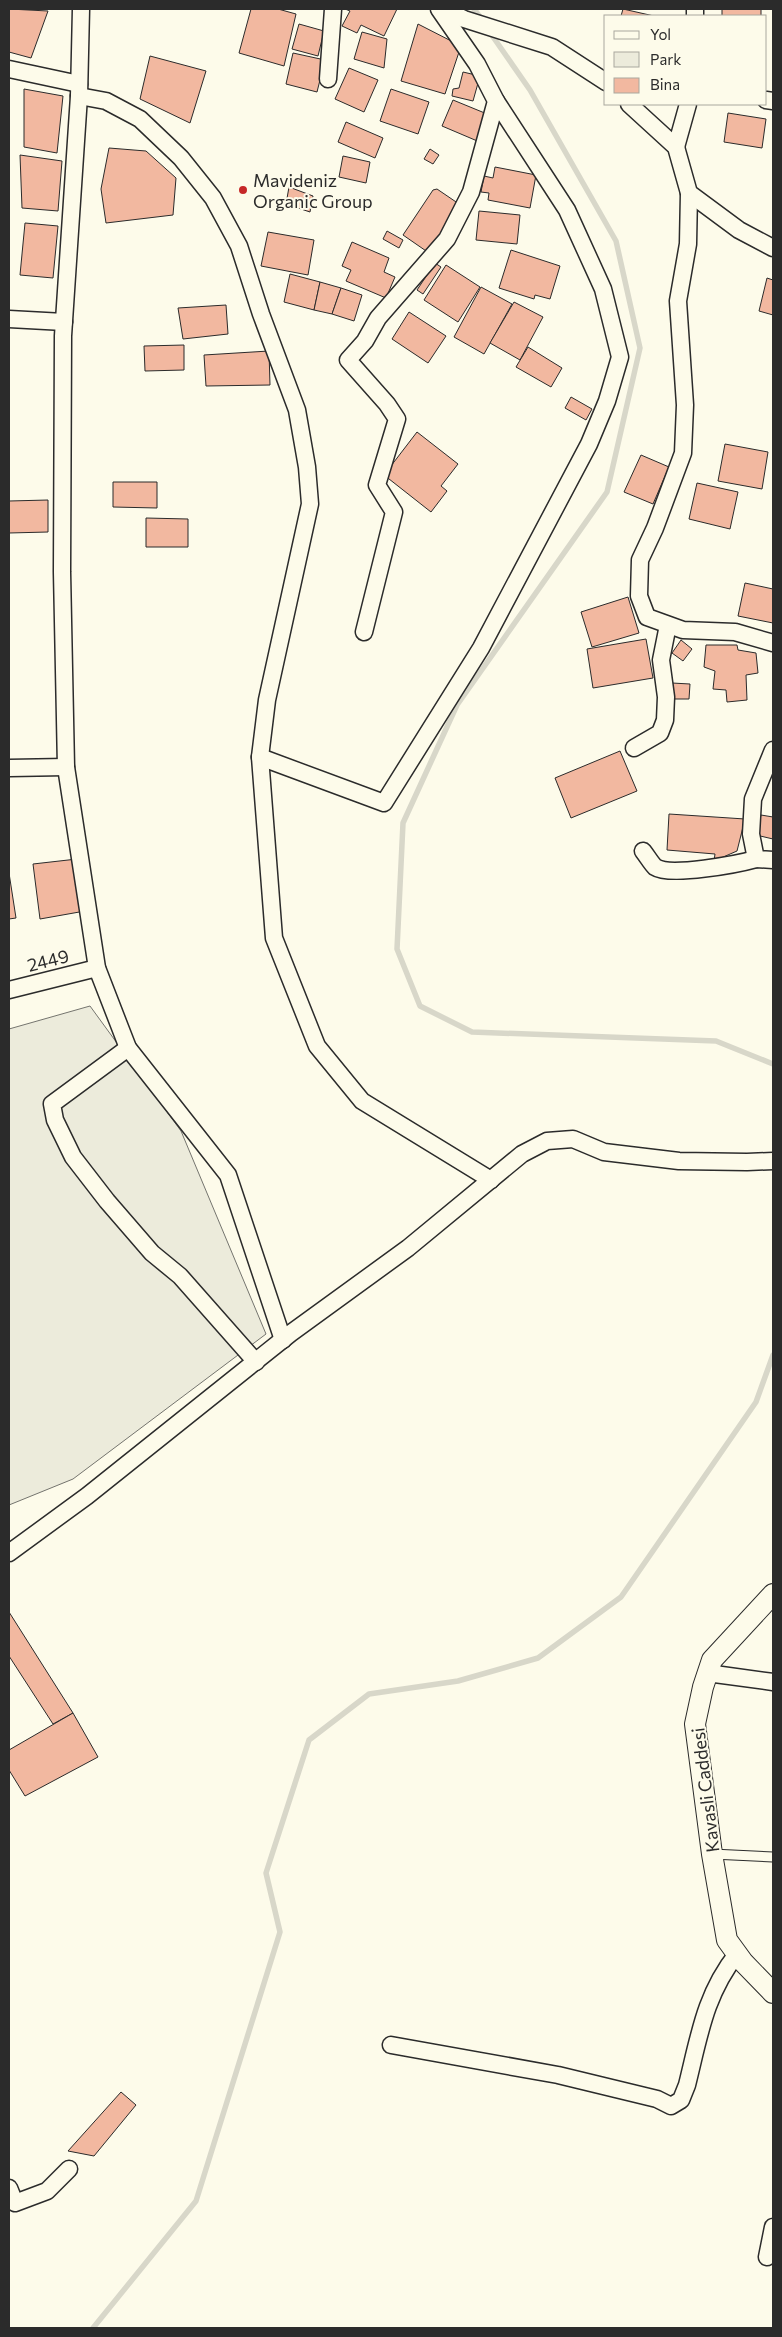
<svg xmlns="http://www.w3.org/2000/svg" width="782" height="2337" font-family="Commissioner,sans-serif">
<rect width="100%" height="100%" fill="#fdfbea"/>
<path fill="#ecebdb" stroke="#74746e" d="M90 1006 181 1131 266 1334 73 1479 9 1505V1029Z"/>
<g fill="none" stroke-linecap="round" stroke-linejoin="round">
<g stroke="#d8d7c9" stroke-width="5.5">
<path d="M474 9 483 21"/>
<path d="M489 31 530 90 616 241 640 348 607 492 457 705 403 823 397 949 420 1006 472 1032 716 1041 773 1064"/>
<path d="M93 2328 196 2201 280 1932 266 1873 309 1740 369 1694 458 1681 538 1658 621 1597 756 1402 773 1355"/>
</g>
</g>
<g fill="#f2b8a0" stroke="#2b2b2b">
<path d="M9 9 48 11 31 58 9 52Z"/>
<path d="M251 9H278L296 14 284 66 239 53Z"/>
<path d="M345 9H397L384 36 361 25 357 33 342 26 350 11Z"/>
<path d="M623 9 654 16H621Z"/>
<rect x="722" y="9" width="39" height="7"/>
<path d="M299 24 324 31 318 56 292 49Z"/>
<path d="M418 24 461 46 445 94 401 81Z"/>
<path d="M362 32 387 39 384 68 354 59Z"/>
<path d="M293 53 325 60 317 92 286 84Z"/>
<path d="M150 56 206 71 190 123 140 99Z"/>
<path d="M349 68 378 80 364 112 335 99Z"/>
<path d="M463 72 480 76 473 101 452 96 453 89 459 88Z"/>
<path d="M24 89 63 96 57 153 24 147Z"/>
<path d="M391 89 429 102 418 134 380 121Z"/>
<path d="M453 100 492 116 482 143 442 126Z"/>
<path d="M728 113 766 119 762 148 724 142Z"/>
<path d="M346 122 383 138 375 158 338 142Z"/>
<path d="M109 148 146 151 176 178 173 215 106 223 101 189Z"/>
<path d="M430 149 439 155 433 164 424 159Z"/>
<path d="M20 155 62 161 58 211 22 208Z"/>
<path d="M343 156 370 162 366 183 339 177Z"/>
<path d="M495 167 536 175 530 208 488 200 489 193 481 192 484 176 493 178Z"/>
<path d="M289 187 313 196 310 212 286 204Z"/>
<path d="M437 189 462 206 429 253 403 235 433 190Z"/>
<path d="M479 211 520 215 517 244 476 240Z"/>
<path d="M25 223 58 226 53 278 20 275Z"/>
<path d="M387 231 403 240 399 248 383 239Z"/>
<path d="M268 232 314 240 308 275 261 266Z"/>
<path d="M352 242 389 258 384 272 395 277 386 298 346 281 351 270 342 266Z"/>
<path d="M511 250 560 266 550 299 535 295 534 299 499 288Z"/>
<path d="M435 263 441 267 423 294 417 290Z"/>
<path d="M446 265 480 287 458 322 424 300Z"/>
<path d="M290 274 320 282 314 310 284 302Z"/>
<path d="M767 278 773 280V315L759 311Z"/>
<path d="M320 282 341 288 332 314 314 310Z"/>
<path d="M481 287 512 304 484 354 454 337Z"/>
<path d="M341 288 362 295 354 321 332 314Z"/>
<path d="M514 302 543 317 520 360 490 343Z"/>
<path d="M226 305 228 334 183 339 178 308Z"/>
<path d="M409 312 446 336 428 363 392 339Z"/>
<path d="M184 345V370L145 371 144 346Z"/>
<path d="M528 347 562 368 551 387 516 367Z"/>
<path d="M269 351 270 385 206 386 204 355Z"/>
<path d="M571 397 592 409 586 420 565 408Z"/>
<path d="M417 432 458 464 441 486 447 491 431 512 384 475Z"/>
<path d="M725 444 768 452 762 489 718 481Z"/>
<path d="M641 455 669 467 653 504 624 492Z"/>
<path d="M113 482H157V508L113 507Z"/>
<path d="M697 483 738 492 730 529 689 519Z"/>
<path d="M48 500V532L9 533V501Z"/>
<path d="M146 518 188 519V547H146Z"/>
<path d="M745 583 773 589V623L738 616Z"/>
<path d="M628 597 639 633 592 647 581 612Z"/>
<path d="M646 639 653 678 593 688 587 649Z"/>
<path d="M681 640 692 649 683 661 672 653Z"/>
<path d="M706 645H737L738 650 756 653 758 673 746 675 747 700 727 702 726 690 713 689 715 671 704 667Z"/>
<path d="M672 683 690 684 689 699H672Z"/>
<path d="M620 751 637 791 571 818 555 778Z"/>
<path d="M669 814 745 819 737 851 714 861 715 854 667 850Z"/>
<path d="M761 815 773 817V839L756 835Z"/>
<path d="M77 859 85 911 40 919 33 864Z"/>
<path d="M9 873 16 918 9 919Z"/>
<path d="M9 1612 73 1713 53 1724 9 1656Z"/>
<path d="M73 1713 98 1757 25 1796 9 1770V1750Z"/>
<path d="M121 2092 136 2105 94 2156 68 2151Z"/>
</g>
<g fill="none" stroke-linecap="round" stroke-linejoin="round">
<defs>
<path id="service" d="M712 1854 773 1857"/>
<g id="minor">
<path d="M81 9 79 96 63 336 62 572 66 767 97 968 128 1048 228 1175 283 1340"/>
<path d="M443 9 464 19 552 47 606 82"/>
<path d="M695 16V9"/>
<path d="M9 69 79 84"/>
<path d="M328 79 333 9"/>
<path d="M79 96 106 101 140 119 181 158 213 198 239 246 261 314 297 410 307 467 310 504 267 700 260 757 274 938 317 1046 362 1101 491 1180"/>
<path d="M766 100 773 101"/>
<path d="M629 104 676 147 689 193 739 230 773 248"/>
<path d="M676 147 688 104"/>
<path d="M689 193 688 244 678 301 685 405 683 453 655 528 640 560 639 596 647 617 683 630 735 632 773 643"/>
<path d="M9 319 64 322"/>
<path d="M364 632 394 512 377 485 397 419 387 404 348 360 365 341 378 318 447 239 471 192 496 101 477 64 439 9"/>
<path d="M634 748 660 733 665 720 666 697 661 660 668 625"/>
<path d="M773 750 753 799 751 834 756 859 773 860"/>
<path d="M260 757 384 803 481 648 589 444 607 401 620 357 603 289 567 210 496 101"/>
<path d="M9 768 66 767"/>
<path d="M643 851C647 856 651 863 655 867 670 877 738 864 756 859"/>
<path d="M9 990 97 968"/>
<path d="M128 1048 52 1104 55 1120 73 1157 107 1201 152 1253 180 1276 256 1362"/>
<path d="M9 1553 87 1496 291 1333 408 1248 522 1154 547 1141 573 1139 604 1152 679 1161 747 1162 773 1161"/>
<path d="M707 1673 773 1682"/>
<path d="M391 2045 558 2075 657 2099 671 2106 681 2100 687 2085C699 2037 705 1994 737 1954"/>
<path d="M9 2188 15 2203 47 2191 69 2169"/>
<path d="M767 2257 773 2227"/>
</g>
<path id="tertiary" d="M773 1594 712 1660 703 1687 695 1724 712 1854 727 1940 743 1962 773 1993"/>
</defs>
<use href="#service" stroke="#2b2b2b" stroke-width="11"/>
<use href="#minor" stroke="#2b2b2b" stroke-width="19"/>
<use href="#tertiary" stroke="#2b2b2b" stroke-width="22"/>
<use href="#service" stroke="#fdfbea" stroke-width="9"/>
<use href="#minor" stroke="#fdfbea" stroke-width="16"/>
<use href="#tertiary" stroke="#fdfbea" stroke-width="20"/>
</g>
<circle fill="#c62828" stroke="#fdfbea" stroke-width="2" cx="243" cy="190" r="5"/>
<g text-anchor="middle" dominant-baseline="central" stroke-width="4" stroke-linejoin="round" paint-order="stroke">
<g font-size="18" fill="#2b2b2b" stroke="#fdfbea" text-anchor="start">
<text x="253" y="180">Mavideniz<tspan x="253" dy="21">Organic Group</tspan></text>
</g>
<g font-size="18" fill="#2b2b2b" stroke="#fdfbea">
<text transform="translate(48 960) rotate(-14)">2449</text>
<text transform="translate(705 1790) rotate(-97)">Kavasli Caddesi</text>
</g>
</g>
<rect width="782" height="2337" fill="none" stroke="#2b2b2b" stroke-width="20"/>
<rect x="604" y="15" width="162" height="90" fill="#fdfbea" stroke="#a9a89e"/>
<rect x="614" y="31" width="25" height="8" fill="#fdfbea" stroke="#a9a89e"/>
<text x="650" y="40" font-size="15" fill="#2b2b2b">Yol</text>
<rect x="614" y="52" width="25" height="15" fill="#ecebdb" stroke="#a9a89e"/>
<text x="650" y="65" font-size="15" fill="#2b2b2b">Park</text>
<rect x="614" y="78" width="25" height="15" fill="#f2b8a0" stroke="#a9a89e"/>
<text x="650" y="90" font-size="15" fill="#2b2b2b">Bina</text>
</svg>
